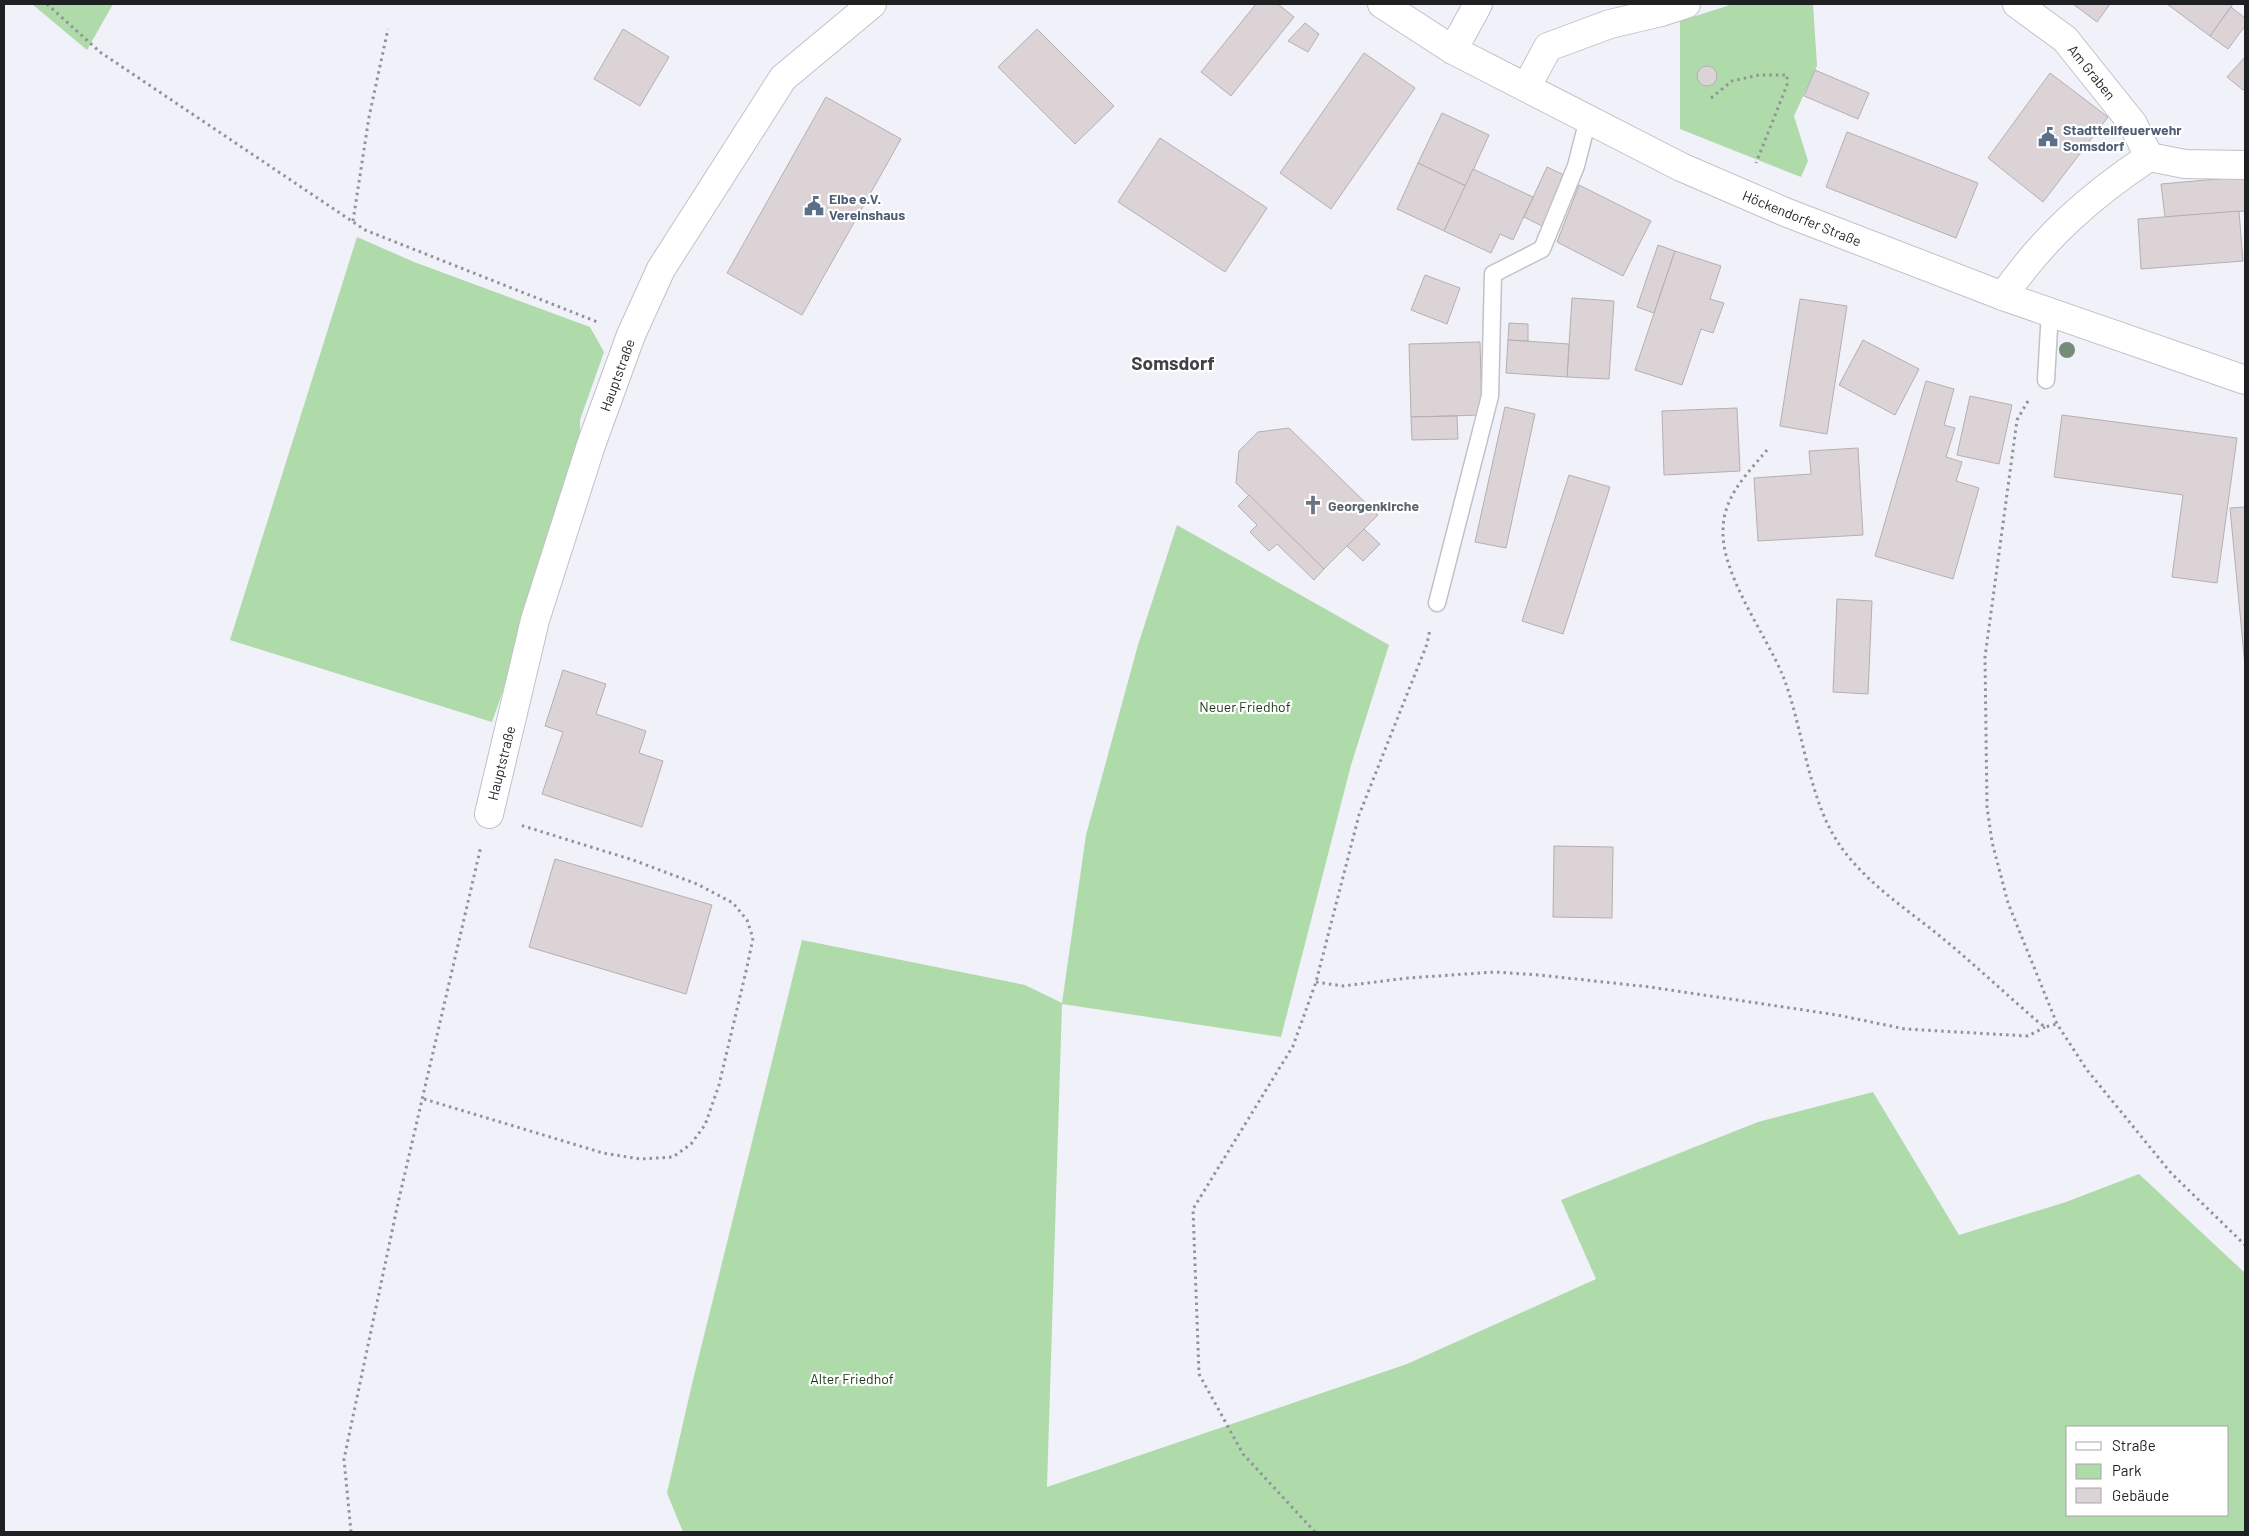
<svg xmlns="http://www.w3.org/2000/svg" width="2249" height="1536" font-family="Barlow,sans-serif">
<rect width="100%" height="100%" fill="#f0f1f9"/>
<g fill="#afdaa9" fill-rule="evenodd">
<path d="M32 4H113L87 50Z"/>
<path d="M1733 4H1813L1817 66 1794 116 1808 161 1801 177 1680 129V21Z"/>
<path d="M357 237 414 262 590 327 604 352 580 420V471L492 722 230 640Z"/>
<path d="M1177 525 1389 645 1351 765 1281 1037 1062 1004 1047 1487 1407 1364 1596 1279 1561 1200 1758 1122 1873 1092 1959 1235 2066 1202 2139 1174 2245 1273V1532H683L667 1493 692 1384 802 940 1025 985 1062 1003 1086 835 1138 645ZM2228 1427V1515H2068V1427Z"/>
</g>
<g fill="#dcd3d6" stroke="#b7aeb1">
<path d="M1256 4H1278L1294 17 1231 96 1201 72Z"/>
<path d="M2073 4H2110L2097 22Z"/>
<path d="M2167 4H2233L2210 36Z"/>
<path d="M2231 7 2245 18V26L2228 49 2210 36Z"/>
<path d="M1305 23 1319 34 1308 52 1288 41Z"/>
<path d="M623 29 669 57 640 106 594 79Z"/>
<path d="M1037 29 1114 106 1075 144 998 67Z"/>
<path d="M1364 53 1415 88 1331 209 1280 173Z"/>
<path d="M2245 57V88L2243 90 2227 77Z"/>
<circle cx="1707" cy="76" r="10"/>
<path d="M1815 70 1869 93 1858 119 1804 96Z"/>
<path d="M2050 73 2108 117 2043 202 1988 158Z"/>
<path d="M826 97 901 139 802 315 727 273Z"/>
<path d="M1442 113 1489 135 1466 186 1418 163Z"/>
<path d="M1847 132 1978 183 1956 238 1826 187Z"/>
<path d="M1160 138 1267 208 1225 272 1118 202Z"/>
<path d="M1418 163 1466 186 1444 231 1397 209Z"/>
<path d="M1547 167 1566 176 1542 226 1524 217Z"/>
<path d="M1473 169 1533 197 1513 240 1500 234 1491 253 1444 231Z"/>
<path d="M2229 178 2245 180V211L2165 217 2161 184Z"/>
<path d="M1579 185 1651 221 1623 276 1557 242Z"/>
<path d="M2239 211 2243 261 2141 269 2138 219Z"/>
<path d="M1658 245 1675 251 1654 313 1637 307Z"/>
<path d="M1675 251 1721 266 1710 299 1724 303 1713 333 1701 329 1682 385 1635 370Z"/>
<path d="M1425 275 1460 288 1447 324 1411 310Z"/>
<path d="M1572 298 1614 301 1609 379 1567 377Z"/>
<path d="M1800 299 1847 306 1827 434 1780 426Z"/>
<path d="M1509 323 1528 324V341L1508 340Z"/>
<path d="M1508 340 1569 344 1567 377 1506 373Z"/>
<path d="M1863 340 1919 369 1895 415 1839 385Z"/>
<path d="M1480 342 1482 415 1411 417 1409 344Z"/>
<path d="M1926 381 1954 389 1944 425 1955 428 1946 457 1962 462 1956 481 1979 488 1953 579 1875 556Z"/>
<path d="M1970 396 2012 405 1999 464 1957 455Z"/>
<path d="M1505 407 1535 414 1506 548 1475 542Z"/>
<path d="M1737 408 1740 471 1664 475 1662 411Z"/>
<path d="M2062 415 2237 438 2217 583 2172 577 2183 495 2054 477Z"/>
<path d="M1457 416 1458 439 1412 440 1411 417Z"/>
<path d="M1289 428 1378 515 1324 569 1236 483 1239 451 1258 432Z"/>
<path d="M1858 448 1863 535 1758 541 1754 478 1811 474 1809 451Z"/>
<path d="M1569 475 1610 487 1563 634 1522 621Z"/>
<path d="M1249 495 1324 569 1314 580 1277 544 1269 551 1250 532 1257 525 1238 506Z"/>
<path d="M2245 507V666L2230 508Z"/>
<path d="M1364 529 1380 544 1363 561 1347 546Z"/>
<path d="M1837 599 1872 601 1868 694 1833 692Z"/>
<path d="M563 670 606 684 596 714 646 731 639 753 663 761 642 827 542 794 563 732 545 726Z"/>
<path d="M1554 846 1613 847 1612 918 1553 917Z"/>
<path d="M555 859 712 905 686 994 529 947Z"/>
</g>
<g fill="none" stroke-linecap="round" stroke-linejoin="round">
<defs>
<g id="lane">
<path d="M2046 380 2050 311"/>
<path d="M1437 603 1490 396 1493 274 1542 249 1576 166 1588 119"/>
</g>
<g id="street">
<path d="M1382 4 1453 50 1681 167 1785 212 2003 296 2245 380"/>
<path d="M2017 4 2065 39 2133 124 2149 157"/>
<path d="M1661 12 1686 4"/>
<path d="M1453 50 1478 4"/>
<path d="M1527 86 1548 47 1610 24 1661 12 1660 4"/>
<path d="M2003 296C2045 236 2089 197 2149 157L2185 164 2245 165"/>
<path d="M489 814 535 620 591 445 631 335 661 269 783 78 872 4"/>
</g>
</defs>
<use href="#lane" stroke="#c0c2c9" stroke-width="19"/>
<use href="#street" stroke="#c0c2c9" stroke-width="30"/>
<g stroke="#929399" stroke-width="3" stroke-dasharray="2.5 4" stroke-linecap="butt">
<path d="M47 4 100 52 365 230 600 323"/>
<path d="M1711 98 1732 81 1759 75H1787V85L1756 163"/>
<path d="M353 221 369 117 388 29"/>
<path d="M2028 401 2017 420 1985 657 1987 807 1992 842 2008 903 2057 1024 2087 1070 2171 1173 2245 1245"/>
<path d="M1767 450C1747 474 1723 497 1723 530 1721 574 1766 635 1783 676 1804 729 1808 805 1844 851 1871 887 1911 912 1946 941 1977 967 2006 994 2037 1021L2045 1027 2057 1024"/>
<path d="M1316 982 1343 986 1408 978 1495 972 1539 975 1650 987 1837 1015 1905 1029 2028 1036 2045 1027"/>
<path d="M424 1099 603 1153 640 1159 673 1157 691 1144 705 1125 719 1085 747 967 753 938 747 920 733 903 697 884 633 860 520 825"/>
<path d="M351 1532 344 1459 398 1203 481 846"/>
<path d="M1315 1532 1243 1454 1199 1374 1193 1209 1293 1046 1316 982 1359 815 1427 644 1430 629"/>
</g>
<use href="#lane" stroke="#fff" stroke-width="16"/>
<use href="#street" stroke="#fff" stroke-width="28"/>
</g>
<circle fill="#778c78" cx="2067" cy="350" r="8"/>
<defs>
<symbol id="civic-bare" viewBox="-9 -9 18 18"><path d="M-.6-6.5H3V-4.5H.6V-3L4-1V1h2V6H-6V1h2V-1L-.6-3ZM-1.2 2.5V6h2.4V2.5Z" fill="#5c6f8a" stroke="#fff" stroke-width="2.5" paint-order="stroke"/></symbol>
<symbol id="church-bare" viewBox="-9 -9 18 18"><path d="M-1.2-6h2.4v3.5h3.3v2.4h-3.3V6h-2.4V-.1h-3.3v-2.4h3.3Z" fill="#6b7280" stroke="#fff" stroke-width="2.5" paint-order="stroke"/></symbol>
</defs>
<g fill-rule="evenodd">
<use href="#civic-bare" x="2034" y="123" width="28" height="28"/>
<use href="#civic-bare" x="800" y="192" width="28" height="28"/>
<use href="#church-bare" x="1299" y="491" width="28" height="28"/>
</g>
<g text-anchor="middle" dominant-baseline="central" stroke-width="4.5" stroke-linejoin="round" paint-order="stroke">
<g font-size="14" fill="#1f2022" stroke="#fff">
<text transform="translate(2092 72) rotate(51)">Am Graben</text>
<text transform="translate(1802 218) rotate(22)">Höckendorfer Straße</text>
<text transform="translate(617 375) rotate(-70)">Hauptstraße</text>
<text transform="translate(501 763) rotate(-76)">Hauptstraße</text>
</g>
<g font-size="14" font-weight="bold" fill="#4e5e75" stroke="#fff" text-anchor="start">
<text x="2063" y="129">Stadtteilfeuerwehr<tspan x="2063" dy="16">Somsdorf</tspan></text>
<text x="829" y="198">Eibe e.V.<tspan x="829" dy="16">Vereinshaus</tspan></text>
</g>
<g font-size="14" font-weight="bold" fill="#5b616d" stroke="#fff" text-anchor="start">
<text x="1328" y="505">Georgenkirche</text>
</g>
<g font-size="14" fill="#143a0f" stroke="#fff">
<text x="1245" y="706">Neuer Friedhof</text>
<text x="852" y="1378">Alter Friedhof</text>
</g>
<g font-size="19" font-weight="bold" fill="#414248" stroke="#fff">
<text x="1173" y="362">Somsdorf</text>
</g>
</g>
<rect width="2249" height="1536" fill="none" stroke="#1f2022" stroke-width="10"/>
<rect x="2066" y="1426" width="162" height="90" fill="#ffffff" stroke="#a5a6a7"/>
<rect x="2076" y="1442" width="25" height="8" fill="#ffffff" stroke="#a5a6a7"/>
<text x="2112" y="1451" font-size="15" fill="#1f2022">Straße</text>
<rect x="2076" y="1464" width="25" height="15" fill="#afdaa9" stroke="#a5a6a7"/>
<text x="2112" y="1476" font-size="15" fill="#1f2022">Park</text>
<rect x="2076" y="1488" width="25" height="15" fill="#dcd3d6" stroke="#a5a6a7"/>
<text x="2112" y="1501" font-size="15" fill="#1f2022">Gebäude</text>
</svg>
